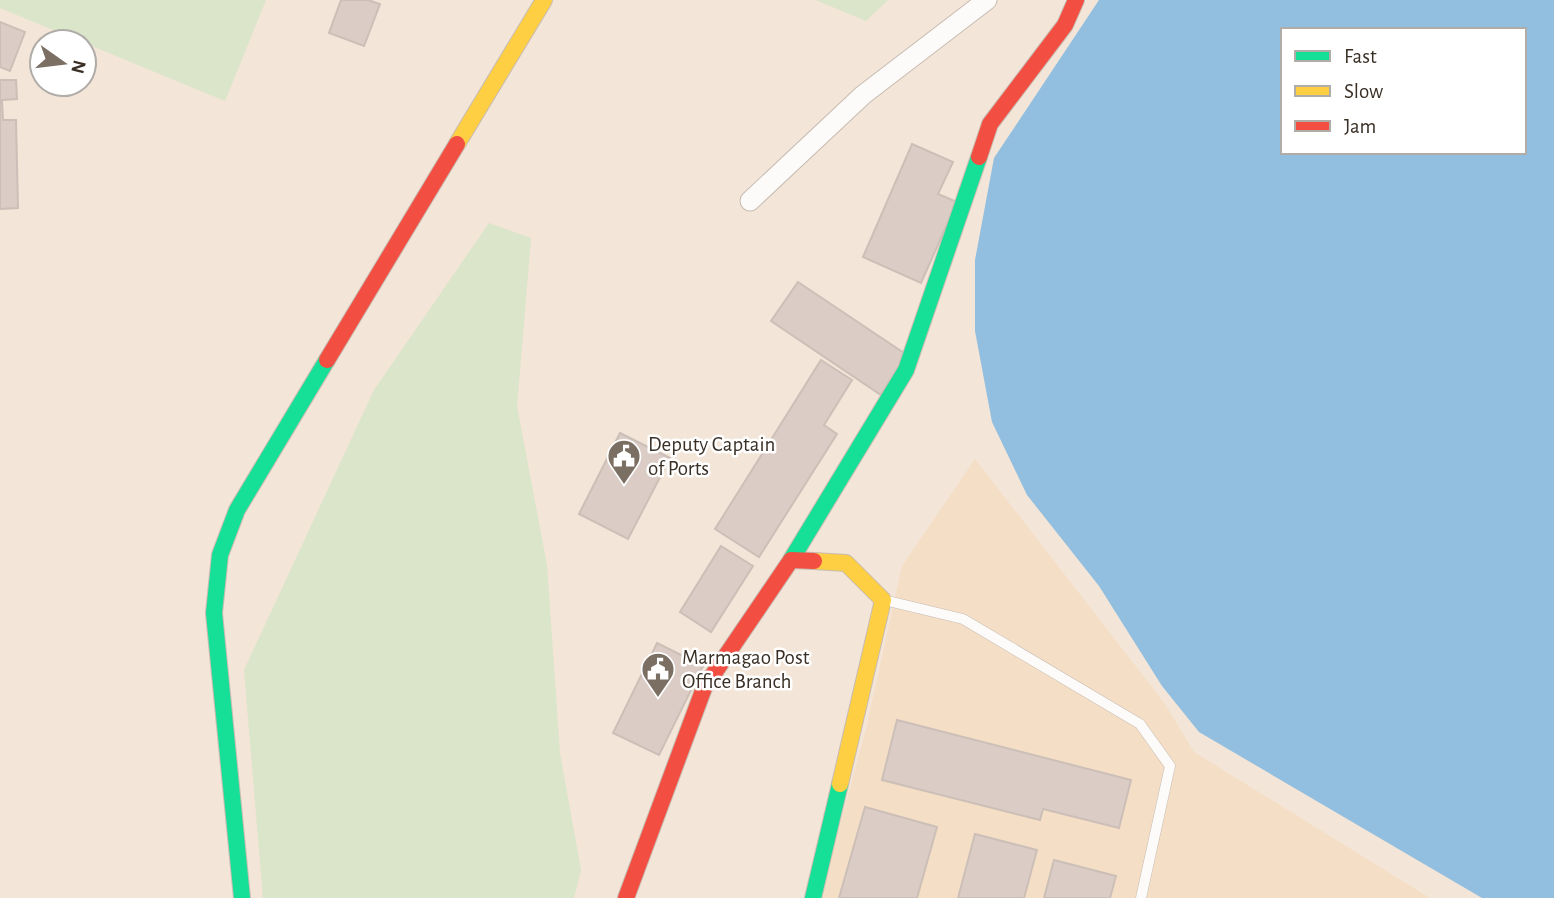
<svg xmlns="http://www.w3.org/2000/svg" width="1554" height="898" font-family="'Alegreya Sans',sans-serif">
<rect width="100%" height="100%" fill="#f3e5d7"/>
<path fill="#f5dec6" d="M975 459 1165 704 1194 752 1430 898H820L866 729 902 566Z"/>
<g fill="#dae5c9">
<path d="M0 0H266L225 101 0 8Z"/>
<path d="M816 0H888L866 21Z"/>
<path d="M489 223 531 238 517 406 547 565 560 753 581 870 574 898H263L244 670 374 390Z"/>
</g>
<path fill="#92bfdf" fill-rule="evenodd" d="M1099 0H1554V898H1482L1199 732 1162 686 1099 586 1027 495 992 422 975 331V260L994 158ZM1283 30H1524V152H1283Z"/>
<g fill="#dbcdc5" stroke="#ccbfb7" stroke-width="2">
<path d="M341 0H368L380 4 364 46 329 33Z"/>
<path d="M0 22 25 32 10 71 0 67Z"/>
<path d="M0 80H16L17 99 2 100 3 120H16L18 208 0 209Z"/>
<path d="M912 144 953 162 938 194 957 202 921 283 863 257Z"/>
<path d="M798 282 907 355 881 395 771 321Z"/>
<path d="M821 360 852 380 824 425 837 434 759 557 715 529Z"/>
<path d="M620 433 670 458 628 539 579 514Z"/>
<path d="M721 546 753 566 711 632 680 612Z"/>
<path d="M657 643 703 666 659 755 613 733Z"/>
<path d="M897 720 1131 780 1119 828 1043 809 1040 820 882 780Z"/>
<path d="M865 807 937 827 917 898H839Z"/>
<path d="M975 834 1037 850 1024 898H958Z"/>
<path d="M1054 860 1116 876 1110 898H1044Z"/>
</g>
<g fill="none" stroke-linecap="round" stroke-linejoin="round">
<defs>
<path id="lane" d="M884 600 963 619 1140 724 1170 766 1141 898"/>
<path id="street" d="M750 201 863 95 987 0"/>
<g id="fast">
<path d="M791 560 906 370 979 157"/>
<path d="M242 898 214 613 220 555 237 510 327 360"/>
<path d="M813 898 840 784"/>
</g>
<g id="slow">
<path d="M457 144 544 0"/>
<path d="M814 561 846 563 883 600 840 784"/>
</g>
<g id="jam">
<path d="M979 157 990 124 1065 25 1076 0"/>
<path d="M327 360 457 144"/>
<path d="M626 898 704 688 791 560 814 561"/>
</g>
</defs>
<use href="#lane" stroke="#c7bcb2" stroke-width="11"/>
<use href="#street" stroke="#c7bcb2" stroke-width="21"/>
<use href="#fast" stroke="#c7bcb2" stroke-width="18"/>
<use href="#slow" stroke="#c7bcb2" stroke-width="18"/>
<use href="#jam" stroke="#c7bcb2" stroke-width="18"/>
<use href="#lane" stroke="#fdfbf9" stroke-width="10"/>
<use href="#street" stroke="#fdfbf9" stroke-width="19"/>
<use href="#fast" stroke="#16e098" stroke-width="16"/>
<use href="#slow" stroke="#ffcf43" stroke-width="16"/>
<use href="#jam" stroke="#f24e42" stroke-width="16"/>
</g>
<defs>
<symbol id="civic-pin" viewBox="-11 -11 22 30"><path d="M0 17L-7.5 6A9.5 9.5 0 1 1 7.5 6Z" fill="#7b6f64" stroke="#fff"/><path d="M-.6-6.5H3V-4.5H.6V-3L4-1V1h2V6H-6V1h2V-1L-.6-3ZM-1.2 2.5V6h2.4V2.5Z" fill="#fff"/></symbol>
</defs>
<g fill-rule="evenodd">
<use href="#civic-pin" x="605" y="437" width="38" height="52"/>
<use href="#civic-pin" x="639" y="650" width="38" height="52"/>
</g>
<g text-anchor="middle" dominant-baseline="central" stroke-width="5" stroke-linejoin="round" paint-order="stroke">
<g font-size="21" fill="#3a3026" stroke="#fff" text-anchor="start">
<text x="648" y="444">Deputy Captain<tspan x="648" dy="24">of Ports</tspan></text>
<text x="682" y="657">Marmagao Post<tspan x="682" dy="24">Office Branch</tspan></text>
</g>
</g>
<rect x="1281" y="28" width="245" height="126" fill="#ffffff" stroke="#b0aca8" stroke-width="2"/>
<rect x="1295" y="51" width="35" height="10" fill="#16e098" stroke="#b0aca8" stroke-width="2"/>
<text x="1344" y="63" font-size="21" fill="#3a3026">Fast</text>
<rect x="1295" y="86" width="35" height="10" fill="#ffcf43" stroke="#b0aca8" stroke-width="2"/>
<text x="1344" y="98" font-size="21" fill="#3a3026">Slow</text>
<rect x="1295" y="121" width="35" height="10" fill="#f24e42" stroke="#b0aca8" stroke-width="2"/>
<text x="1344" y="133" font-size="21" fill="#3a3026">Jam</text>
<g transform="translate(63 63) rotate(104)"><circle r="33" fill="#ffffff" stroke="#b0aca8" stroke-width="2"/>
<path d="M0-5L12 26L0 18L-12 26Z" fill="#7b6f64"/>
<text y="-10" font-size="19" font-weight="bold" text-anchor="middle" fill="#3a3026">N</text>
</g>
</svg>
